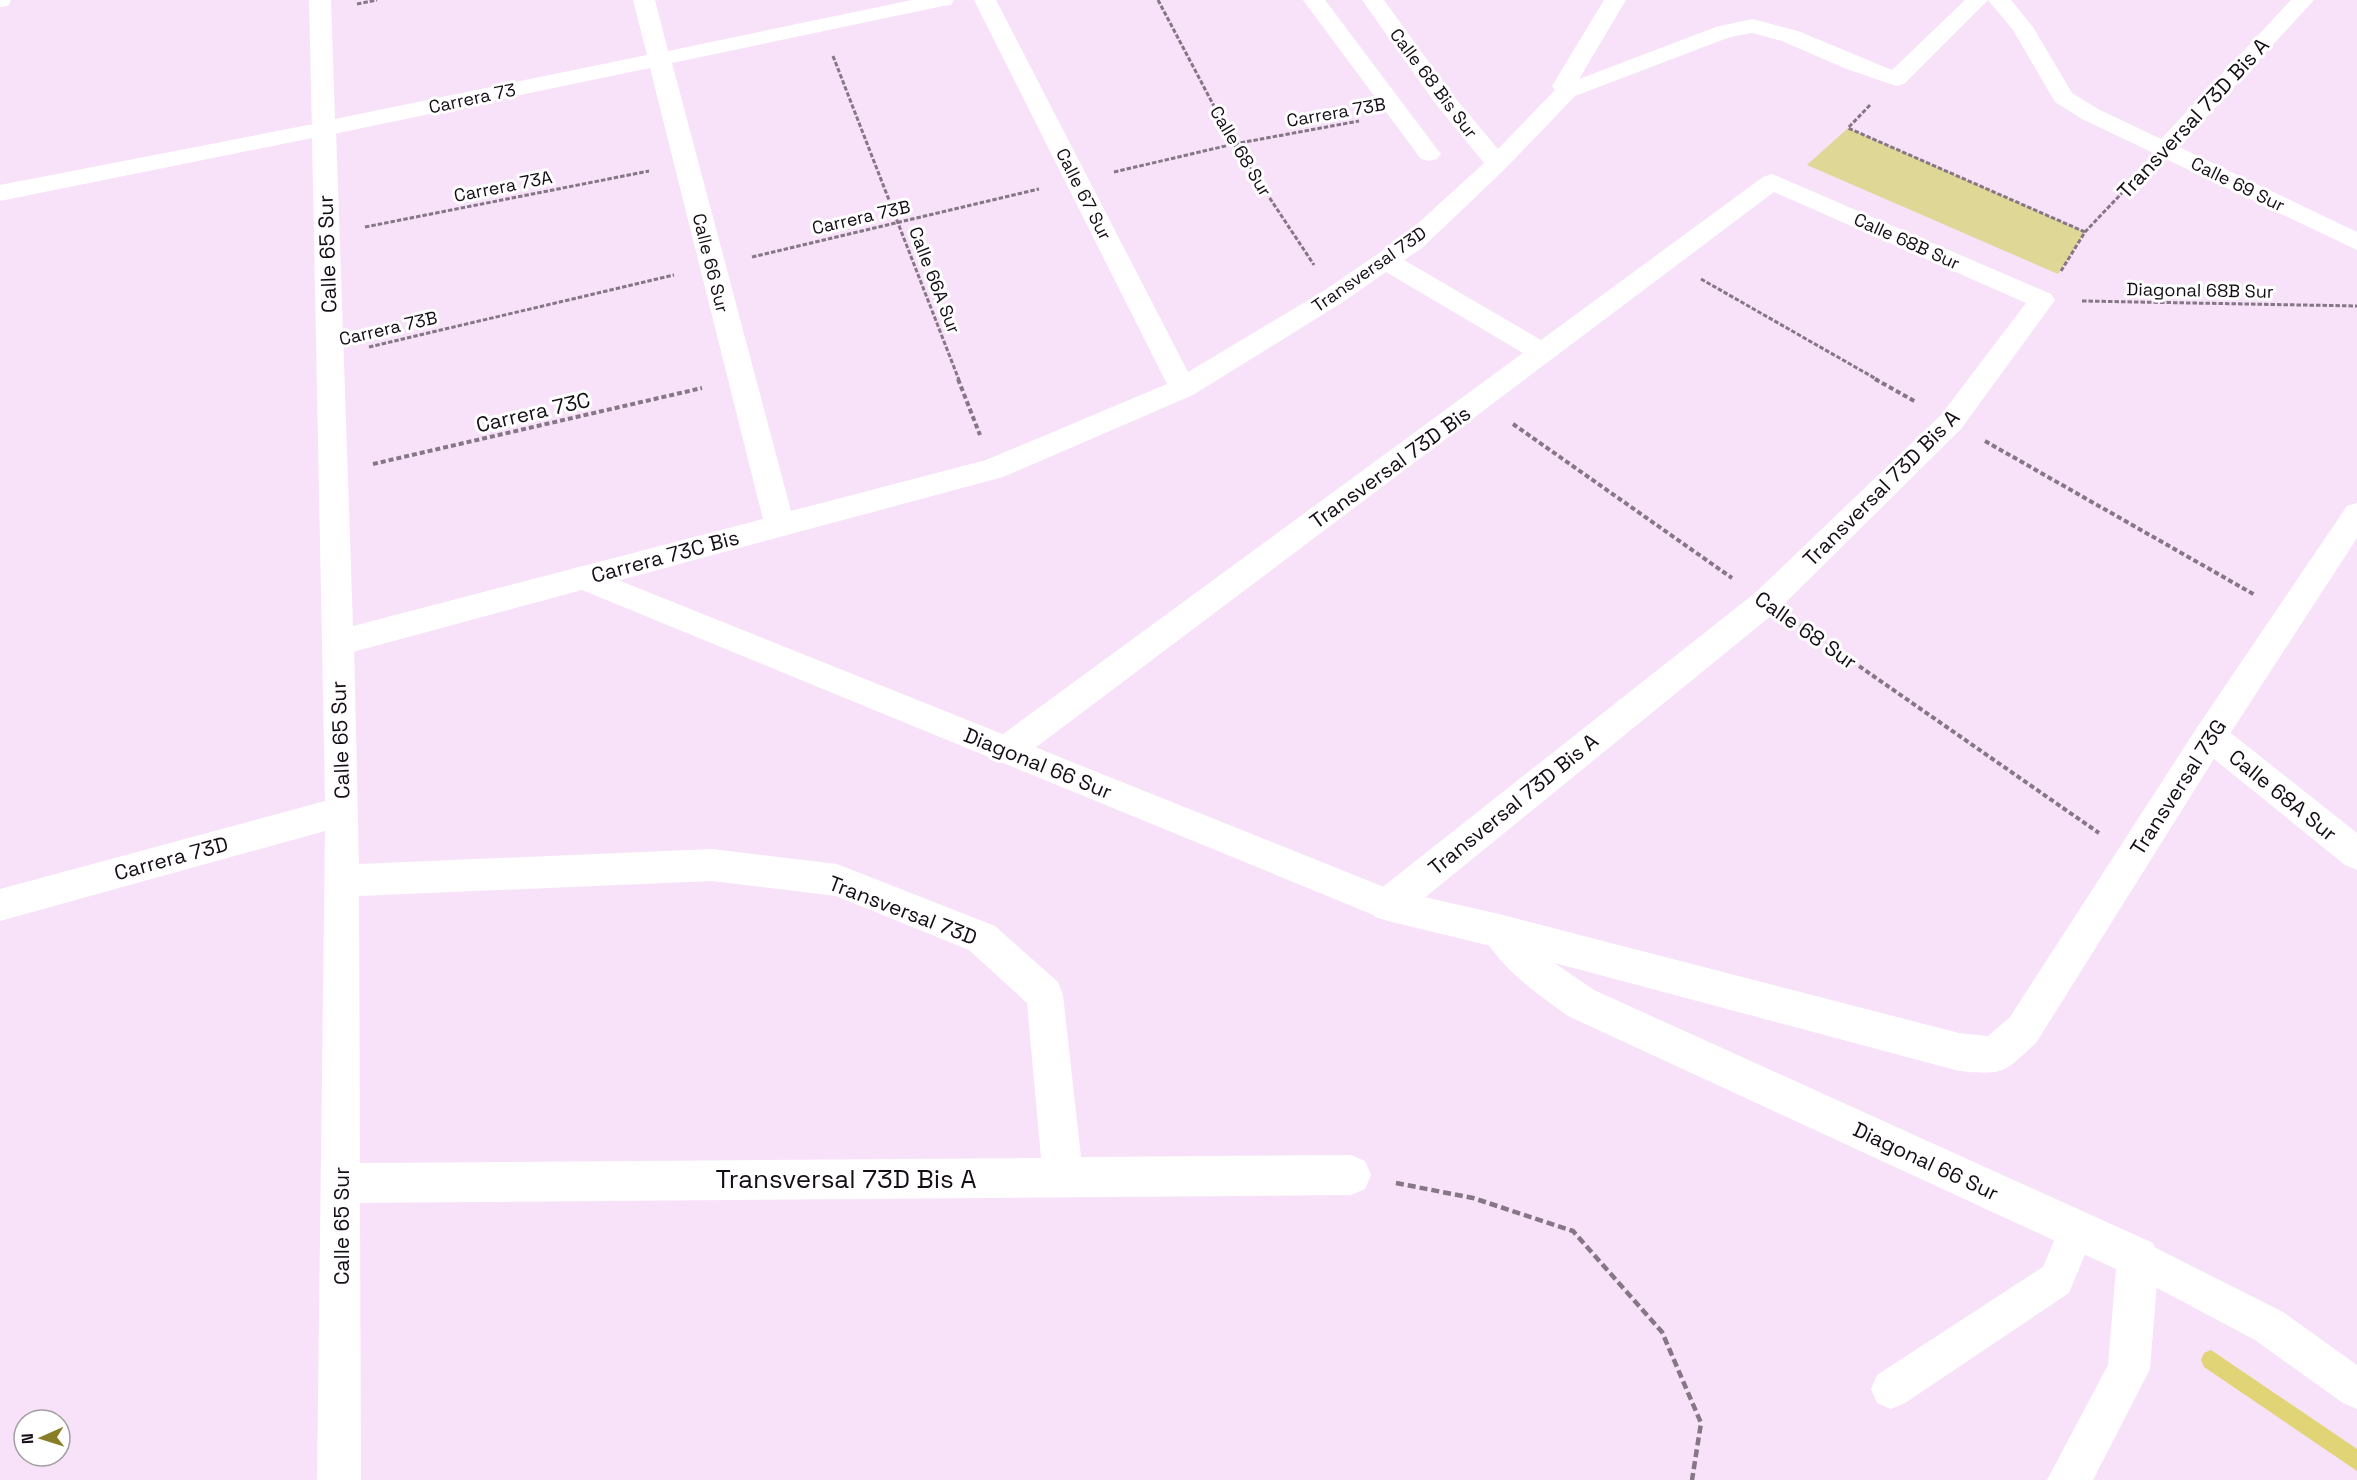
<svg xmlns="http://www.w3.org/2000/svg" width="2357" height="1480" font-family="'Space Grotesk',sans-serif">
<rect width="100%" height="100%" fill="#f8e2f9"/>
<path fill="#dfd795" d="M1848 128 2085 232 2058 274 1807 165Z"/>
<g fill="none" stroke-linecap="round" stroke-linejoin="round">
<path fill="#e0d476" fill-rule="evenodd" d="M2211 1350 2357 1449V1471L2204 1367 2201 1360 2204 1353Z"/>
<g stroke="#857786" stroke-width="3" stroke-dasharray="4.5 2" stroke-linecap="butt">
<path d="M1158 0 1234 144 1314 265"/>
<path d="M357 4 377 0"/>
<path d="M833 56 959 380"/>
<path d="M1870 105 1848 128 2085 232"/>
<path d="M1114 172 1234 144 1359 121"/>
<path d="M365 227 649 171"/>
<path d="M752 257 1039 189"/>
<path d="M2061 271 2085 232 2139 175"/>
<path d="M1701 279 1878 380"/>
<path d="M2082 301 2357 306"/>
<path d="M369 347 674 275"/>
</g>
<g stroke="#857786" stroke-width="4" stroke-dasharray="5 3" stroke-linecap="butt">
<path d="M958 379 980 435"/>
<path d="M1875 379 1916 402"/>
<path d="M1513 424 1732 578"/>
<path d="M1985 441 2255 595"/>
<path d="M373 464 702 388"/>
<path d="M1800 625 2099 833"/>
</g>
<path stroke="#857786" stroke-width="4.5" stroke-dasharray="8 4" stroke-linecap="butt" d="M1396 1183 1473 1198 1573 1231 1662 1332 1701 1423 1692 1480"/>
<g fill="#fff" fill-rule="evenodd">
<path d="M2077 1212 2090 1217 2095 1230 2069 1293 1905 1403 1891 1409 1877 1403 1871 1389 1877 1375 2043 1267 2064 1217Z"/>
<path d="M2138 1239 2283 1312 2357 1365V1409L2343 1403 2255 1340 2125 1271 2119 1258 2125 1245Z"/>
</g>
<g fill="#fff" fill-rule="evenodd">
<path d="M0 0H11L8 6 0 7Z"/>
<path d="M309 0H331L335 119 647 55 633 0H655L668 51 912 0H954L951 5 943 6 672 63 791 511 986 460 1167 384 974 0H996L1188 372 1325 290 1404 236 1484 163 1435 103 1362 0H1384L1451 93 1498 149 1555 90 1552 86 1604 0H1626L1579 79 1716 27 1752 19 1798 31 1892 70 1965 0H1988L1904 84 1896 86 1844 68 1782 41 1752 33 1730 37 1575 96 1505 169 1422 248 1404 260 1541 340 1763 177 1772 174 2051 294 2055 300 1961 429 1777 611 1401 917 1388 921 1375 917 1370 905 1375 893 1755 593 1941 415 2026 303 1774 192 1019 760 1007 764 995 760 990 750 995 740 1523 353 1386 272 1343 302 1193 395 1003 477 583 590 572 587 568 578 572 569 763 519 650 68 324 136 316 134 312 129Z"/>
<path d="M1303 0H1325L1437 149 1441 154 1437 159 1429 161 1421 159Z"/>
<path d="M1988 0H2011L2033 27 2072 93 2098 109 2161 139 2291 0H2314L2179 147 2357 232V250L2082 119 2055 102 2013 30Z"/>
<path d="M338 630 349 634 354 643 359 864 712 849 837 864 995 926 1058 982 1063 995 1081 1157 1351 1155 1365 1161 1371 1175 1365 1189 1351 1195 360 1203 361 1480H317L325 831 0 921V889L325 801 322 643 327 634ZM712 881 836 896 969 950 1027 1003 1041 1158 360 1163 359 896Z"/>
<path d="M2210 722 2222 726 2357 833V870L2345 865 2198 746 2194 736 2198 726Z"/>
<path d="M1499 914 1512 919 1553 962 1594 990 2153 1243 2159 1258 2150 1369 2093 1480H2047L2108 1365 2116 1269 1568 1016C1537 994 1497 966 1481 931L1486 919Z"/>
</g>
<path fill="#fff" fill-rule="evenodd" d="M324 122 332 124 336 129 353 626 583 566 1389 889 1499 914 1959 1033 1988 1036 2010 1017 2198 726 2347 506 2357 503V538L2222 746 2036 1043C2002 1074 2005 1075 1959 1071L1499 948 1388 921 582 590 338 656 327 652 322 643 312 138 0 201V185Z"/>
</g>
<g text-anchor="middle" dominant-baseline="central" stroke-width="6" stroke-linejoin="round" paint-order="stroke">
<g font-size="18" fill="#140d15" stroke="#fff">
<text transform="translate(1434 83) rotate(53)">Calle 68 Bis Sur</text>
<text transform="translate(472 98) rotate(-12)">Carrera 73</text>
<text transform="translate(1336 112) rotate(-10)">Carrera 73B</text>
<text transform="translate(1241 151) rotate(59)">Calle 68 Sur</text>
<text transform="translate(2238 184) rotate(26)">Calle 69 Sur</text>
<text transform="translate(503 186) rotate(-11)">Carrera 73A</text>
<text transform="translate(1084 194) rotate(63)">Calle 67 Sur</text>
<text transform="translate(861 217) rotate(-13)">Carrera 73B</text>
<text transform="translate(1907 241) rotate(24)">Calle 68B Sur</text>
<text transform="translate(711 263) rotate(76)">Calle 66 Sur</text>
<text transform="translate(1369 269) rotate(-35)">Transversal 73D</text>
<text transform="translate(935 280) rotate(69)">Calle 66A Sur</text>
<text transform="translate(2200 290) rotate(1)">Diagonal 68B Sur</text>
<text transform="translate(388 328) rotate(-13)">Carrera 73B</text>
</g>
<g font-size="21" fill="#140d15" stroke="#fff">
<text transform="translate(2193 118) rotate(-47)">Transversal 73D Bis A</text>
<text transform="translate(327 254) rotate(-92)">Calle 65 Sur</text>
<text transform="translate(533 412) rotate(-13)">Carrera 73C</text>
<text transform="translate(1390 467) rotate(-36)">Transversal 73D Bis</text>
<text transform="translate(1881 488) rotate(-45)">Transversal 73D Bis A</text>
<text transform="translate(665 556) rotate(-15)">Carrera 73C Bis</text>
<text transform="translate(1806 630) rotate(35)">Calle 68 Sur</text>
<text transform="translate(340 740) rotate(-92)">Calle 65 Sur</text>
<text transform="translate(1038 763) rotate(22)">Diagonal 66 Sur</text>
<text transform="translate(2178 787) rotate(-57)">Transversal 73G</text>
<text transform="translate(2283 795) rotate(39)">Calle 68A Sur</text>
<text transform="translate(1513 804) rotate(-39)">Transversal 73D Bis A</text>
<text transform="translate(171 858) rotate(-15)">Carrera 73D</text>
<text transform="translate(903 910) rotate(21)">Transversal 73D</text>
<text transform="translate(1926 1161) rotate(25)">Diagonal 66 Sur</text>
<text transform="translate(341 1226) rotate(-90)">Calle 65 Sur</text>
</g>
<g font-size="26" fill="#140d15" stroke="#fff">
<text x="846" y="1179">Transversal 73D Bis A</text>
</g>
</g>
<g transform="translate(42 1438) rotate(267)"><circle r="28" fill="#ffffff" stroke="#a19ea1" stroke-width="1.5"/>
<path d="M0-4.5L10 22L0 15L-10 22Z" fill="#897e25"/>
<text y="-9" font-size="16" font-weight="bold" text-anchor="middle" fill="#140d15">N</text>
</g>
</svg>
